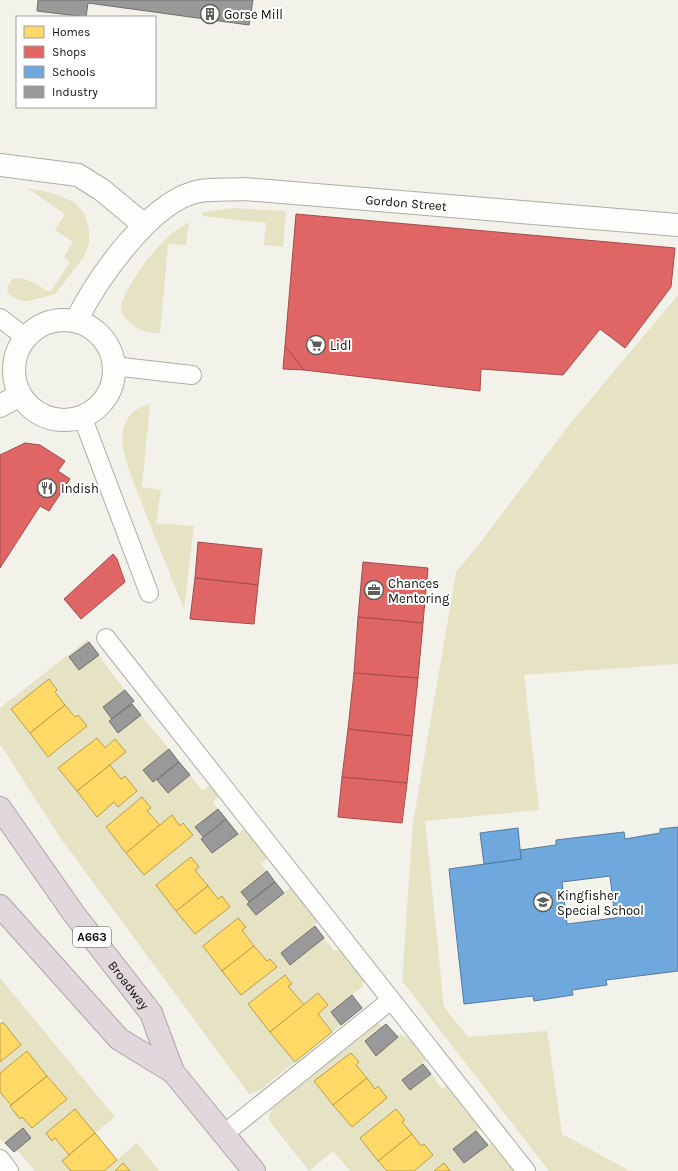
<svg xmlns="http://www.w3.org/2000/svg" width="678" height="1171" font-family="Karla,sans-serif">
<rect width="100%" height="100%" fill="#f2f2ea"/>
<g fill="#e5e3c4" fill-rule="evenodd">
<path d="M27 188 52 193 74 202 84 213 89 229V244L83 258 55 294 28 301H21L9 295 7 288 11 280C24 274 37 286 50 292L70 262 64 257 73 242 55 230 65 214Z"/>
<path d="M234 208 286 211 283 247 264 245 266 223 203 216 202 212Z"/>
<path d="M189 222 186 245 168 244 160 333C148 333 139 331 130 323 126 319 122 315 121 310 120 292 156 246 171 234 176 230 183 226 189 222Z"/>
<path d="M678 295V664L524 675 539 810 425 821 444 1007 468 1037 547 1031 562 1134 630 1171H549L402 981 413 823 456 572 477 547 569 425Z"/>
<path d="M150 404 142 487 161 490 156 523 194 526 184 609C171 576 157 543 144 509 136 487 119 453 123 430 126 416 137 406 150 404Z"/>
<path d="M87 640 125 690 103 707 112 719 109 721 118 733 141 715 169 749 143 770 153 782 157 780 168 793 190 775 203 791 212 783 221 794 213 802 218 809 195 827 212 853 247 827 270 856 261 864 267 871 241 892 256 915 291 887 319 921 281 953 324 938 334 951 343 949 364 977 363 986 331 1012 341 1025 332 1032 318 1014 304 1005 288 986 292 984 285 975 248 1004 295 1062 260 1090 249 1094 59 836 0 744V708ZM49 679 57 690 55 692 75 717 78 715 87 726 49 757 11 709ZM96 738 105 748 115 739 126 752 110 765 121 779 125 776 137 791 118 807 114 802 97 816 59 768ZM142 797 147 811 160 825 172 815 180 826 183 823 144 875 106 828ZM191 857 199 867 195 870 218 899 222 896 230 907 195 934 156 885ZM238 918 245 927 242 930 267 961 271 959 277 967 241 995 203 946Z"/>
<path d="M0 978 115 1117 95 1133 75 1109 46 1133 52 1141 55 1138 69 1155 63 1161 71 1171H35L17 1150 31 1138 23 1128 5 1143 0 1139V1092L20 1119 22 1117 32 1128 67 1099 27 1051 0 1073V1062L21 1045 0 1018Z"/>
<path d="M378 1023 383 1027 365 1041 376 1055 401 1034 412 1042 426 1061 403 1080 410 1090 431 1074 442 1089 447 1085 481 1127 453 1149 464 1163 492 1142 514 1169 513 1171H450L444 1163 434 1171H414L433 1155 424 1144 421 1146 402 1122 405 1120 396 1109 360 1138 387 1171H350L333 1151 309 1171 268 1119 272 1107ZM351 1053 359 1062 356 1065 375 1089 378 1086 387 1098 352 1127 314 1082Z"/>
<path d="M137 1143 159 1171H130L123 1164 115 1171H104Z"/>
</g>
<g fill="#ffd966" stroke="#b79c4a">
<path d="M49 679 57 690 55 692 65 705 30 733 11 709Z"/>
<path d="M65 705 75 717 78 715 87 726 48 757 30 733Z"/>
<path d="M97 738 105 748 115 739 126 752 77 791 58 768Z"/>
<path d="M110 765 121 779 125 776 137 791 118 807 114 802 97 817 77 791Z"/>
<path d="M142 797 151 808 147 811 160 825 126 853 106 827Z"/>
<path d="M172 815 180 826 183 823 193 835 144 875 126 853Z"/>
<path d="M191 857 199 867 195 870 208 886 176 911 156 885Z"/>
<path d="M208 886 218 899 222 896 230 907 195 934 176 911Z"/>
<path d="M238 918 246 927 242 930 254 946 222 971 203 946Z"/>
<path d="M254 946 267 961 270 959 277 967 241 995 222 971Z"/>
<path d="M285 975 292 984 288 986 304 1005 270 1032 248 1004Z"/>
<path d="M318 993 328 1005 318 1014 332 1032 295 1062 270 1032Z"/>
<path d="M3 1022 21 1045 0 1062V1024Z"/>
<path d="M27 1051 47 1076 11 1105 0 1092V1073Z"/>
<path d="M351 1053 359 1062 356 1065 367 1078 333 1105 314 1081Z"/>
<path d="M47 1076 67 1099 32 1128 22 1117 20 1119 10 1106Z"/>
<path d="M367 1078 375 1089 378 1086 387 1098 352 1127 333 1105Z"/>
<path d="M75 1109 95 1133 69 1155 55 1138 52 1141 46 1133Z"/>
<path d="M396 1109 405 1120 402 1122 412 1134 378 1161 360 1138Z"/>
<path d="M95 1133 117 1160 104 1171H71L62 1161Z"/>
<path d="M412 1134 421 1146 424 1144 433 1155 414 1171H387L378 1161Z"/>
<path d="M123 1163 130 1171H115Z"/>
<path d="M444 1163 450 1171H434Z"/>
</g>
<g fill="#e06666" stroke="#a14c4a">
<path d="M296 214 675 248 671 287 625 348 600 329 563 375 481 369 480 391 304 370 285 346Z"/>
<path d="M285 346 304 370 283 369Z"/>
<path d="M25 443 40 445 65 461 58 471 70 479 49 511 40 506 0 568V455Z"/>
<path d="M198 542 262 549 258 585 195 578Z"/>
<path d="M113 554 117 559 125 582 81 619 64 599Z"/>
<path d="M363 562 428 568 423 623 358 617Z"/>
<path d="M195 578 258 585 254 624 190 619Z"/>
<path d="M358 617 423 623 418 678 354 673Z"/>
<path d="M354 673 418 678 412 736 348 729Z"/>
<path d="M348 729 412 736 407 783 342 777Z"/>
<path d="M342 777 407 783 402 823 338 817Z"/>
</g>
<g fill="#6fa8dc" stroke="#527a9d" fill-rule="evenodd">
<path d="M678 827V971L606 980 607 985 572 990 573 995 534 1001 533 996 464 1004 449 869 521 859 520 850 556 845V840L624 832 625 839 660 833V829ZM610 876 615 918 567 924 562 882Z"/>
<path d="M518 828 521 859 484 864 480 833Z"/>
</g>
<g fill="#999" stroke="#6f6f6e">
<path d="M38 0H253L249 25 88 3 86 17 37 11Z"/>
<path d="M89 642 99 655 79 670 69 657Z"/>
<path d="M125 690 134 701 112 719 103 707Z"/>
<path d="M132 704 141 715 118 733 109 721Z"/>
<path d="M169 749 179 762 153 782 143 770Z"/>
<path d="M179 762 190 775 168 793 157 780Z"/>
<path d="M218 809 226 819 204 838 195 827Z"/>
<path d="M226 819 238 834 212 853 201 839Z"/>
<path d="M267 871 275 882 249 902 241 892Z"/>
<path d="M275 882 284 893 256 915 247 904Z"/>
<path d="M315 926 324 938 290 965 281 953Z"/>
<path d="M352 995 362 1008 341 1025 331 1012Z"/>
<path d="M386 1024 398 1037 376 1056 365 1041Z"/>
<path d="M423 1064 431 1074 410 1090 402 1080Z"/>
<path d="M23 1128 31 1138 14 1152 5 1143Z"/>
<path d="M476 1131 488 1145 464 1163 453 1149Z"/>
</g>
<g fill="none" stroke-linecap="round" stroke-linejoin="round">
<defs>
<g id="lane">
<path d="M0 318 25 337"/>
<path d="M113 366 192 375"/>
<path d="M82 416 149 593"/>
<path d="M106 638 526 1171"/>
<path d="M224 1134 391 1000"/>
<path d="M0 1159 9 1171"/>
</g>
<g id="street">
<path d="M0 165 78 175 102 190 144 225"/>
<circle cx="64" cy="370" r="50"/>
<path id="s1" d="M76 321C97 279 152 199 200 191 214 189 230 190 244 189L678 225"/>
<path d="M0 406 20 395"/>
</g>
<g id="highway">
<path id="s2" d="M0 808 74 914 151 1013 173 1072 254 1171"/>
<path d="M0 906 119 1039 173 1072"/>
</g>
</defs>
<use href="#lane" stroke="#adada7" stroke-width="20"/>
<use href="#street" stroke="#adada7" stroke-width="24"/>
<use href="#highway" stroke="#ada3a6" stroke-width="24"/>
<use href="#lane" stroke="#fdfdfc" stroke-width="18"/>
<use href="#street" stroke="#fdfdfc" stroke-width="22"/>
<use href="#highway" stroke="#e1d8dd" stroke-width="22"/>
</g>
<defs>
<symbol id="building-ring" viewBox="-11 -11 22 22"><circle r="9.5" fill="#fff" stroke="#5e5e58" stroke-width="1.5"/><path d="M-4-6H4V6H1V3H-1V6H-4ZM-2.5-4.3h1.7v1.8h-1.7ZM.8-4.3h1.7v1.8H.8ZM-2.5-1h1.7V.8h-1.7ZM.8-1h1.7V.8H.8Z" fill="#5e5e58"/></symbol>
<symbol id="supermarket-ring" viewBox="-11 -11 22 22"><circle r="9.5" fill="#fff" stroke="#5e5e58" stroke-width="1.5"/><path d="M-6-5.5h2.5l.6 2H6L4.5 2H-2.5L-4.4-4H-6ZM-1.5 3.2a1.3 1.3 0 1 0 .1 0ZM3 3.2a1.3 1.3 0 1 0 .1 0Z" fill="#5e5e58"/></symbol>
<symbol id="restaurant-ring" viewBox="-11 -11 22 22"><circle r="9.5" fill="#fff" stroke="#5e5e58" stroke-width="1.5"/><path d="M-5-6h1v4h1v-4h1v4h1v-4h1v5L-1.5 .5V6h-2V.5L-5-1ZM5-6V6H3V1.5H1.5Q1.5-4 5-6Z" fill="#5e5e58"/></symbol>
<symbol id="office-ring" viewBox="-11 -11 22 22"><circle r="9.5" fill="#fff" stroke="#5e5e58" stroke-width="1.5"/><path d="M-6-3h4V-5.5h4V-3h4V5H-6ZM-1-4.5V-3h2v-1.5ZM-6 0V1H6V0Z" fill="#5e5e58"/></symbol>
<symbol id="school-ring" viewBox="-11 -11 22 22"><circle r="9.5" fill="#fff" stroke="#5e5e58" stroke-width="1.5"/><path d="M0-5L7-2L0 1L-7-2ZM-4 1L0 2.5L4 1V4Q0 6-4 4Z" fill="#5e5e58"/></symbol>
</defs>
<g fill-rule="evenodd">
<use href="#building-ring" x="199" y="3" width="22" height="22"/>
<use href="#supermarket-ring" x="305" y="334" width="22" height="22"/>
<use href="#restaurant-ring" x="36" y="477" width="22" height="22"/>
<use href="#office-ring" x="363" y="579" width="22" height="22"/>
<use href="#school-ring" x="532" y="891" width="22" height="22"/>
</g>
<g text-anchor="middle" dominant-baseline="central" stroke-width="4" stroke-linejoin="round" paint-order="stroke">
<rect fill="#fff" stroke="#565653" stroke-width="1" x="73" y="927" width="38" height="20" rx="3"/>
<g font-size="12" font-weight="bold" fill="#0e0e09">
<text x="92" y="937">A663</text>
</g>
<g font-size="13" fill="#0e0e09" stroke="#fff" text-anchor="start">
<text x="224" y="14">Gorse Mill</text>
<text x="330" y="345">Lidl</text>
<text x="61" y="488">Indish</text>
<text x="388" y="583">Chances<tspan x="388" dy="15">Mentoring</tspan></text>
<text x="557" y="895">Kingfisher<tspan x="557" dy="15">Special School</tspan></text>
</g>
<g font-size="13" fill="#0e0e09" stroke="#fff">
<text stroke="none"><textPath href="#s1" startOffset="391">Gordon Street</textPath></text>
<text stroke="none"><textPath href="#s2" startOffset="219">Broadway</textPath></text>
</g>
</g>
<rect x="16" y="16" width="140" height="92" fill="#ffffff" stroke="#9f9f9d"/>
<rect x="24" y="26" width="20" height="12" fill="#ffd966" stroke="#9f9f9d"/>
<text x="52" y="36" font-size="12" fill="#0e0e09">Homes</text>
<rect x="24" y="46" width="20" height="12" fill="#e06666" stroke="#9f9f9d"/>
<text x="52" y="56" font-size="12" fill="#0e0e09">Shops</text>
<rect x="24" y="66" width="20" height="12" fill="#6fa8dc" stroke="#9f9f9d"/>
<text x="52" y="76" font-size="12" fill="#0e0e09">Schools</text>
<rect x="24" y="86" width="20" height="12" fill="#999999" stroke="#9f9f9d"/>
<text x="52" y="96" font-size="12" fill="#0e0e09">Industry</text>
</svg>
